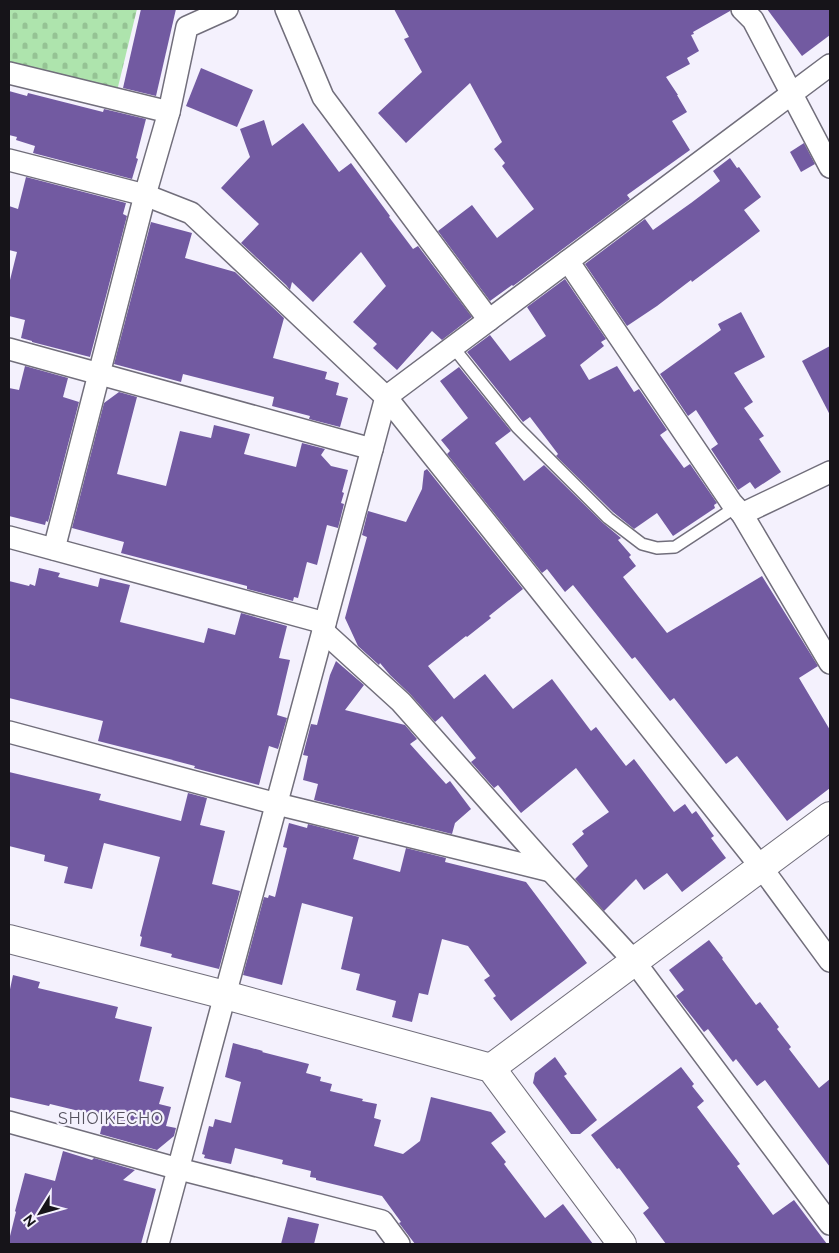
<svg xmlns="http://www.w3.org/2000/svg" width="839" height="1253" font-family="Raleway,sans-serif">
<defs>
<pattern id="cemetery-stones" width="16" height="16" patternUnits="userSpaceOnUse" patternTransform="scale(1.25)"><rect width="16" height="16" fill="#aee4ad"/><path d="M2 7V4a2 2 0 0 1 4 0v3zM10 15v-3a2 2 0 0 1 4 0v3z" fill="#95c394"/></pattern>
</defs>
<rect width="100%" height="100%" fill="#f4f1fd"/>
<path fill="url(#cemetery-stones)" d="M9 9H137L117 91 9 63Z"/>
<g fill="#725aa1">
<path d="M141 9H176L156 96 123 88Z"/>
<path d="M394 9H730V11L693 32 694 34 691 35 699 51 687 58 690 64 666 77 678 95H677L687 112 672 121 690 150 627 195 630 199 513 286 512 285 490 301 438 231 472 205 497 238 534 209 502 166 505 163 494 149 502 142 470 83 406 143 378 113 422 72 404 39 409 37Z"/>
<path d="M767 9H830V35L802 56Z"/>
<path d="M201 68 253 90 237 127 186 106Z"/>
<path d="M9 91 27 96 28 93 103 112 104 109 146 119 136 158 138 159 132 179 33 153 35 146 16 140 17 137 9 135Z"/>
<path d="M264 120 272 146 303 123 339 172 351 163 390 216 389 217 413 249 418 246 472 317 442 340 432 331 397 370 373 348 377 344 353 322 386 286 361 252 313 302 292 282 290 290 286 285 241 243 259 224 221 188 250 157 240 129Z"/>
<path d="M804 143 815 164 801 172 790 152Z"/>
<path d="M730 158 737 168 739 167 761 197 744 210 760 231 692 282 691 280 657 306 627 326 585 264 645 219 653 230 691 203 720 181 713 171Z"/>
<path d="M26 177 126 203 123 214 127 216 90 357 32 342V341L21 338 25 320 9 316V284L17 252 9 250V206L18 209Z"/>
<path d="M151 222 192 233 185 258 235 272 284 318 273 358 327 372 325 379 339 383 336 395 348 398 340 427 309 419 310 416 272 406 274 397 183 374 181 382 114 364Z"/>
<path d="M565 279 606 339 601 342 604 346 580 365 589 380 617 366 634 392 639 389 667 430 660 435 684 468 690 464 717 503 714 505 715 508 673 536 657 513 634 529 613 512 556 456 558 454 530 417 523 422 467 352 490 335 510 361 546 336 527 307Z"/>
<path d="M741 312 765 357 734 373 753 402 744 408 764 436 759 439 781 472 755 489 750 482 738 490 711 449 718 444 696 410 688 416 660 374 721 330 718 324Z"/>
<path d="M830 346V415L802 361Z"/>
<path d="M25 366 68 378 63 397 79 402 48 522 46 521 45 525 9 516V388L19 390Z"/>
<path d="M459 367 511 431 495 443 524 481 544 465 603 523 621 538 618 540 631 555 629 557 636 566 623 577 667 633 762 576 818 666 799 678 830 730V788L787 821 737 756 726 764 674 698 670 701 635 657 632 659 573 585 565 592 547 569 542 573 447 454 450 451 441 440 468 418 440 381Z"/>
<path d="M119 392 137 397 117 474 166 486 180 431 211 438 214 425 250 434 244 454 296 467 302 443 325 449 321 455 331 466 348 470 342 492 344 493 341 503 344 504 338 528 327 525 317 565 307 562 298 598 294 597 293 601 247 589V586L121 553 124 542 72 528 104 403Z"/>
<path d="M427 469 523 589 489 616 491 618 467 637 466 636 428 666 454 699 485 674 513 709 552 679 591 731 596 727 626 766 634 759 674 812 685 804 692 814 696 811 714 836 711 838 726 858 682 892 667 873 644 890 636 879 604 911 575 879 588 866 572 844 584 834 582 831 609 812 576 768 521 813 498 785 494 788 471 762 476 758 442 716 435 722 410 694 390 675 380 663 379 665 358 646 345 618 367 537 362 535 368 511 406 522 422 489 424 471Z"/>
<path d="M39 568 60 573 58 577 98 587 100 578 130 585 120 622 204 643 208 628 235 635 241 613 287 626 279 658 290 660 277 715 287 718 278 749 269 746 259 785 194 768 195 766 172 760H173L98 741 103 721 9 698V581L29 586 30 584 35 586Z"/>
<path d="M336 661 364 685 345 710 405 725 417 739 410 744 446 784 450 781 471 809 455 823 452 834 314 800 318 784 303 780 308 756 303 755 311 724 317 725 330 675Z"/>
<path d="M9 772 101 794 99 800 181 821 188 793 207 798 200 825 225 831 212 884 240 891 219 969 171 957 172 954 140 946 142 937 140 936 160 857 104 843 92 889 64 883 68 867 44 861 45 855 9 846Z"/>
<path d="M289 823 307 828 308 824 359 837 353 859 400 872 406 848 446 858 445 862 526 882 587 963 511 1021 493 998 496 996 484 980 490 976 468 946 442 939 428 995 419 993 412 1022 392 1017 396 1001 356 990 360 974 341 969 353 917 302 903 282 985 243 975 264 897 268 898 269 895 275 897 287 848 283 847Z"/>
<path d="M709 940 723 958 722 959 756 1005 760 1002 779 1027 777 1029 791 1047 789 1049 819 1088 830 1079V1167L765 1080 757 1086 736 1059 733 1062 708 1029 704 1032 676 996 684 990 669 970Z"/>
<path d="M13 975 40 982 38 988 118 1007 115 1018 152 1027 139 1081 164 1087 159 1104 171 1107 166 1126 176 1128 174 1136 157 1150 100 1134 104 1117 50 1104 49 1106 9 1097V994Z"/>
<path d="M233 1043 263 1051 262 1052 309 1064 306 1073 321 1077 320 1081 332 1084 330 1091 363 1099 362 1101 377 1104 374 1118 381 1120 374 1146 403 1154 420 1141 431 1097 491 1112 506 1132 491 1143 506 1162 504 1164 545 1218 563 1204 593 1244H415L399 1223 401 1222 382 1196 316 1180V1178L310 1177 311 1171 282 1164 283 1160 235 1148 231 1164 204 1158 205 1155 202 1154 209 1126 213 1127 215 1119 231 1123 241 1082 225 1077Z"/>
<path d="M555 1057 567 1074 564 1076 597 1120 580 1134H571L533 1083 535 1073Z"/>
<path d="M681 1067 694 1084 692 1086 704 1101 697 1107 740 1164 737 1166 773 1215 794 1200 827 1244H666L643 1213 649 1208 619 1168 617 1169 591 1135Z"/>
<path d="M63 1151 92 1160 94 1158 135 1170 123 1180 156 1189 141 1244H9V1240L16 1212 15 1211 25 1173 55 1181Z"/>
<path d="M288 1217 319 1224 314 1244H281Z"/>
</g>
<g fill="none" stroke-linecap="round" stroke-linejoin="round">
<defs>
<path id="service" d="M453 347 517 427 608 518 642 544 657 548 675 547 736 507"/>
<g id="minor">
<path d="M286 9 323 97 489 320"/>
<path d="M742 9 753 20 830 167"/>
<path d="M9 73 169 112"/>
<path d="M9 160 145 195 191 213 386 397 761 867 830 961"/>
<path d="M568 261 731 502 742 514 830 663"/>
<path d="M9 349 372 449"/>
<path d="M742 514 830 472"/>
<path d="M9 537 325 623"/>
<path d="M54 549 145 195 169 112 187 27 227 9"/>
<path d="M323 631 401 702 551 871 634 961 830 1224"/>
<path d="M9 732 277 804 551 871"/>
<path d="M9 1122 179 1169 382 1221 399 1244"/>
<path d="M158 1244 386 397 830 65"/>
</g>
<g id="tertiary">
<path d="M9 939 225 995 491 1068 622 1244"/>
<path d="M491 1068 830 816"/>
</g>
</defs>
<use href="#service" stroke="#716e7b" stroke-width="14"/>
<use href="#minor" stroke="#716e7b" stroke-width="24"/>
<use href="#tertiary" stroke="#716e7b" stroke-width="30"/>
<use href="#service" stroke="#fff" stroke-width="11"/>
<use href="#minor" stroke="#fff" stroke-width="21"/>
<use href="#tertiary" stroke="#fff" stroke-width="28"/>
</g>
<g text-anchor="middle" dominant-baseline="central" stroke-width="4.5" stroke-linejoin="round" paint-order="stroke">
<g font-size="16" letter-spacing="1" fill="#55525e" stroke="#f4f1fd">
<text x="111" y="1118">SHIOIKECHO</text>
</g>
</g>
<rect width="839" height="1253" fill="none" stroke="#161419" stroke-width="20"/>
<g transform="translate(40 1213) rotate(233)" stroke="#f4f1fd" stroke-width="4" paint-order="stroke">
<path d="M0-4L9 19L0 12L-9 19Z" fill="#161419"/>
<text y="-8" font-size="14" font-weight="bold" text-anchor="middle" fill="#161419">N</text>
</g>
</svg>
